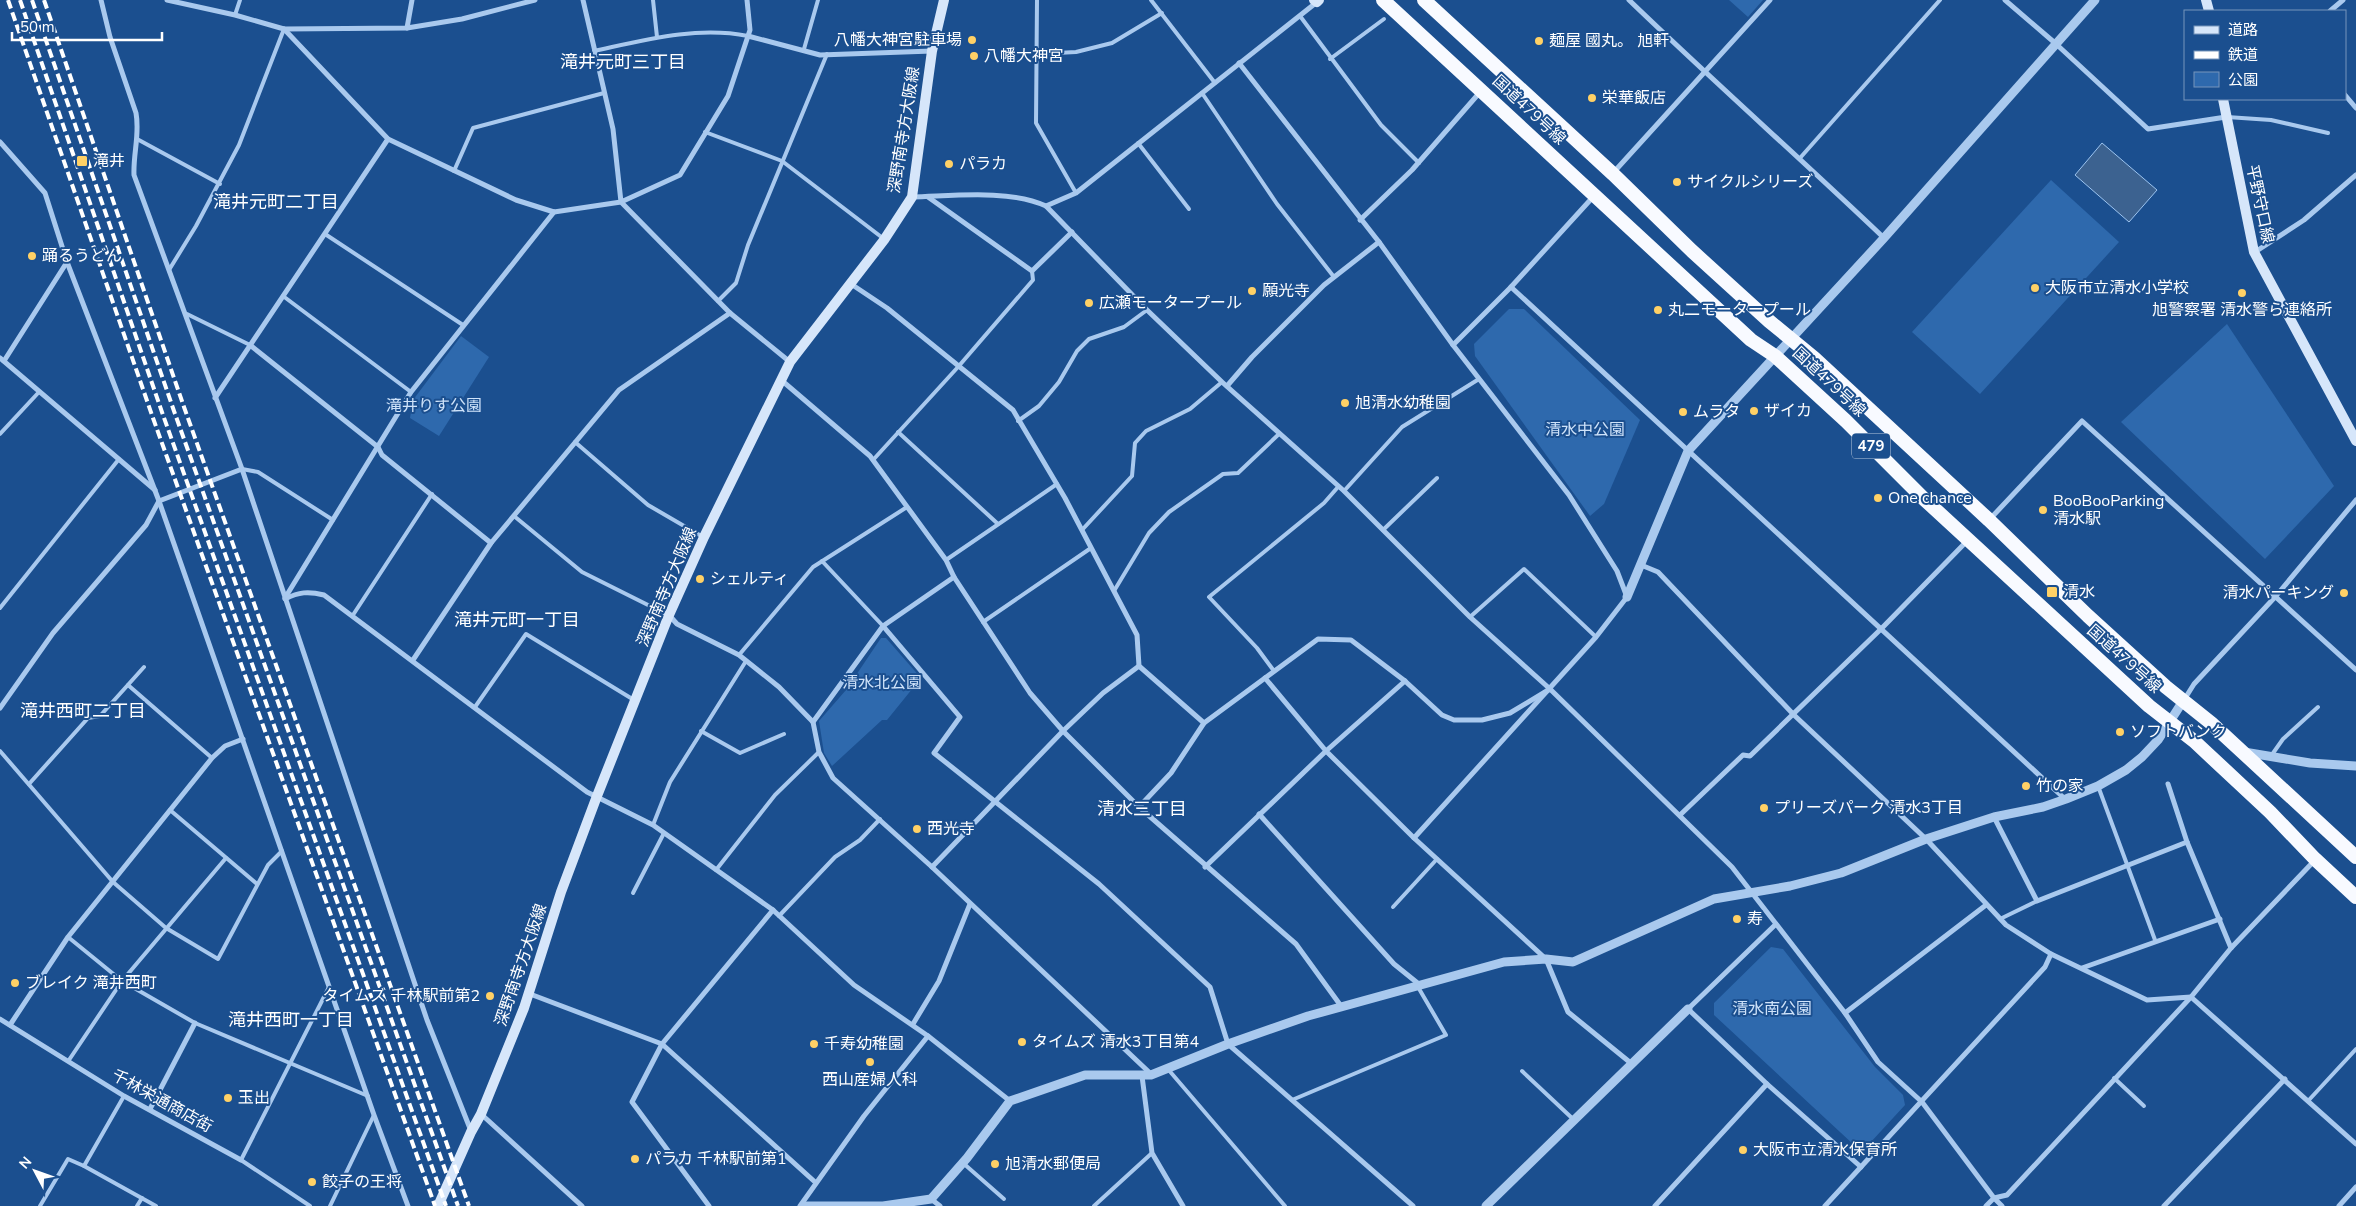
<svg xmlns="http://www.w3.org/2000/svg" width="2356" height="1206" font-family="'Nunito Sans','Noto Sans JP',sans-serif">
<rect width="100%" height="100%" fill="#1b4f8f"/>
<g fill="#2e69ad">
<path d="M1729 0H1763L1748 17Z"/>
<path d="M2051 180 2119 242 1980 394 1912 332Z"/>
<path d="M1509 309H1524L1640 420 1604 504 1590 516 1475 356 1474 344Z"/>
<path d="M2227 324 2334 486 2265 559 2121 422Z"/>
<path d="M461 336 489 357 439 436 410 418 413 400Z"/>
<path d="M881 638H886L921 678 887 720H882L832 766 824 753 819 721 846 690Z"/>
<path d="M1771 947 1783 949 1875 1067 1903 1095 1905 1105 1870 1143 1854 1145 1714 1015V1003Z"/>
</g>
<path fill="#3c6290" stroke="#9cc4f0" d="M2102 143 2157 190 2129 222 2075 175Z"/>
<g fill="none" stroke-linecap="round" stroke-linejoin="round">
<g stroke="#a9c9ee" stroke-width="4">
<path d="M653 0 657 37"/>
<path d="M1037 0 1036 123 1076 193"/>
<path d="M1151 0 1215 83"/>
<path d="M235 15 240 0"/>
<path d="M1300 16 1381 125 1419 163"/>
<path d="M804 49 818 0"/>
<path d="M594 51C645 40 696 26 748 36"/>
<path d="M1037 54 1076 52 1112 43 1162 13"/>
<path d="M1330 59 1384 19"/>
<path d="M1202 93 1277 204 1334 277"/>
<path d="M2227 117 2271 120 2328 133"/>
<path d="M705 132 782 161 884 239"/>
<path d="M137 139 220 184"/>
<path d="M1138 143 1189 209"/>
<path d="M1800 158 1940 0"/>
<path d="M454 171 473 128 604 93"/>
<path d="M325 234 463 325"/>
<path d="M169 270 196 226 239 145 284 29"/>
<path d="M283 296 411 392"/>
<path d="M718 301 736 283 748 245 827 54"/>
<path d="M187 314 250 345"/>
<path d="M1018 421 1039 406 1059 382 1077 351 1089 339 1124 327 1147 310"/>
<path d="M898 432 998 524"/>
<path d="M0 434 39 392"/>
<path d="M575 442 648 505 703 537"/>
<path d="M873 460 958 367 1033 280 1032 271"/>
<path d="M242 469 258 472 333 520"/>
<path d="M1344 491 1402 427 1479 379"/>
<path d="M514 516 582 572 668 615"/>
<path d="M1082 530 1132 476 1135 443 1146 431 1190 409 1222 382"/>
<path d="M1383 530 1437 478"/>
<path d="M946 560 1057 484"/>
<path d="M822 561 883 626"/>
<path d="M1114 591 1149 533 1169 512 1223 474 1238 473 1279 434"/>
<path d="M0 608 119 459"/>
<path d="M353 615 432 494"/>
<path d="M1470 617 1524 569 1596 637"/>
<path d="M983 622 1091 548"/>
<path d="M739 655 813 567 907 507"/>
<path d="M1274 671 1257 648 1209 597 1324 503 1338 487"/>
<path d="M128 685 212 758"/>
<path d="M475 707 526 634 634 700"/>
<path d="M701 731 740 753 784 734"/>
<path d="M0 751 113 882 166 928 218 959 268 865 282 851"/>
<path d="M2271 756 2283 739 2318 707"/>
<path d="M29 784 88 718 100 716 144 667"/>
<path d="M2098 786 2155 940"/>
<path d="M170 810 257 884"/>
<path d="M653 825 670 782 746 661"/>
<path d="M716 870 775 795 819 752"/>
<path d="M633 893 664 833"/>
<path d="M1393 907 1437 859"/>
<path d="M779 916 835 857 860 840 880 819"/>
<path d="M2000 919 2037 901"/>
<path d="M68 937 122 981 195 1023 368 1096"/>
<path d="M69 1060 122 981 226 858"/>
<path d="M1167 1068 1285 1206"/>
<path d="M1522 1071 1573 1119"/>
<path d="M2114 1078 2144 1106"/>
<path d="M1292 1100 1446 1035 1418 987"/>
<path d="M2308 1101 2356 1049"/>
<path d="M963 1163 1004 1199"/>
<path d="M84 1166 156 1206"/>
<path d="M40 1206 68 1159 84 1166 124 1096"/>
<path d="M137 1206 142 1198"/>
<path d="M310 1206 241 1160 329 987"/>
<path d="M330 1206 374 1115"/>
<path d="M1094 1206 1152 1153"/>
</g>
<g stroke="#a9c9ee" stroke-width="5">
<path d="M101 0 110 37 136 113C140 134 133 154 134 175L242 469 427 1020 471 1131"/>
<path d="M167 0 235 15 284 29 407 28 462 19 535 0"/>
<path d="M583 0 613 129 621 202 680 175 728 96 750 30 747 0"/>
<path d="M1629 0C1713 81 1800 158 1884 238"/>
<path d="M2005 0 2055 43 2148 129 2226 117"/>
<path d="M2330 11 2343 0"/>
<path d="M407 28 412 0"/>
<path d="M284 29 388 139 516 200 554 212 621 202 730 313 790 362"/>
<path d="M748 36 820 55 932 51"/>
<path d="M1239 63 1379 242 1453 345 1569 495 1617 571 1627 597 1596 637 1414 838"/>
<path d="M2345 95 2356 108"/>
<path d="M0 142 45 193 67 262 159 501 374 1115 408 1206"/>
<path d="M1613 173 1770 0"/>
<path d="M912 197C953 196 1008 189 1046 206L1147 310 1222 382 1344 491 1470 617 1550 689 1732 867 1845 1013 1878 1062 1922 1102 1994 1198 2002 1206"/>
<path d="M928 197 1032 271 1072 232"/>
<path d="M1046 206 1076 193 1317 2"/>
<path d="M1360 220 1412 170 1481 91"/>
<path d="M2255 252 2304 220 2356 175"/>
<path d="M851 284 887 308 1013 410 1065 498 1137 635 1139 666 1204 723 1318 639 1351 640 1405 681 1442 715 1454 720H1482L1510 713 1550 689"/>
<path d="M1511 287 2065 799"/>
<path d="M250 345 378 447 382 455 491 543"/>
<path d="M1453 345 1511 287 1593 197"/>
<path d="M0 358 155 490"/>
<path d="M4 361 67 262"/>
<path d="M780 379 870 456 946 560 954 577 1030 693 1063 731 1139 807 1296 944 1341 1006"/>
<path d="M1227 386 1252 357 1324 285 1379 242"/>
<path d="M215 398 388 139"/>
<path d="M1990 519 2082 421 2356 670"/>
<path d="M1641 565 1658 572 1794 715 1926 839 2006 925 2051 954 2147 1000 2191 997 2356 1144"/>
<path d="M954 577 883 626 960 717 934 753 1099 884 1210 987 1228 1044 1413 1206"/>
<path d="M285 598 411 392 554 212"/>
<path d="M285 599C299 592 308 591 324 595L587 792 653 825 773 910 854 985 928 1036 1010 1101"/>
<path d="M669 615 677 624 739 655 779 687 813 722 819 752 833 778 932 867 1151 1074"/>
<path d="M413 660 491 543 619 390 730 313"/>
<path d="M1405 681 1326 751 1414 838 1546 959 1568 1012 1632 1064"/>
<path d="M2184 700 2194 684 2276 596 2356 500"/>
<path d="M0 708 53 633 146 525 159 501 242 469"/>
<path d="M813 722 883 626"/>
<path d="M2168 784 2187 842 2231 948"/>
<path d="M1139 807 1171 773 1204 723"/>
<path d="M1259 814 1394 964 1420 985"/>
<path d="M1680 815 1743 755 1750 756 1882 628 1967 541"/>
<path d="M1994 817 2037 901 2187 842"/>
<path d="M932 867 1063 731 1103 693 1139 666"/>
<path d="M1205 867 1326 751 1265 678"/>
<path d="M1776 924 1688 1009 1767 1084 1861 1167"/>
<path d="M2082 968 2220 919"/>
<path d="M530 994 662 1044 815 1182"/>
<path d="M1845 1013 1986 905"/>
<path d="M0 1019 124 1096 241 1160"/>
<path d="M913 1024 939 981 970 904"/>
<path d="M10 1025 68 937 212 758 225 746 243 739"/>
<path d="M1142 1076 1152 1153 1183 1206"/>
<path d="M150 1109 195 1023"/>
<path d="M481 1114 582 1206"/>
<path d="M931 1199 940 1206"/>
<path d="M709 1206 632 1102 662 1044 773 910"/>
<path d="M800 1206 864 1116 928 1036"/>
<path d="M1655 1206 1767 1084"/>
<path d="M1825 1206 2045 967 2051 954"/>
<path d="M1986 1206 1994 1198 2007 1195 2191 997 2231 948 2315 860"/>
<path d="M2164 1206 2285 1079"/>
<path d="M2339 1206 2356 1187"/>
</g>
<g stroke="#a9c9ee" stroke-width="9">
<path d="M1627 597 1688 451 1884 238 2095 0"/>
<path d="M2244 752 2310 763 2356 766"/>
<path d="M805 1206H883L931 1199 967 1158 1010 1101 1085 1075H1151L1228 1044 1308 1016 1504 962 1546 959 1573 962 1714 899 1790 886 1841 873 1926 839 1994 817 2043 807 2066 799 2098 786 2126 770 2142 757 2158 740 2183 701"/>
<path d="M1486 1206 1688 1009"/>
</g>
<g stroke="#d6e6fa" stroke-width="10">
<path d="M1314 0 1317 2 1319 0"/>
<path d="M2206 0 2209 11"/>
<path d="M2223 99 2254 252 2356 441"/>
<path d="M438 1206 471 1132 481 1114 524 1008 561 892 597 796 669 615 704 537 790 362 884 240 912 197 932 51 944 0"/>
</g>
<g stroke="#f8faff" stroke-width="14">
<path d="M1383 0 1751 340 1775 356 1846 421 1924 499 2149 706 2194 741 2270 812 2315 859 2356 897"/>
<path d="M1424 0 1613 174 1692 251 1769 321 1814 358 1989 520 2088 616 2166 687 2211 723 2356 857"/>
</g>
<g stroke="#fff" stroke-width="4" stroke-dasharray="9 4" stroke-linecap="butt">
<path d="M8 0 153 418 435 1206"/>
<path d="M20 0 163 415 446 1206"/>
<path d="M32 0 174 411 458 1206"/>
<path d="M44 0 184 407 469 1206"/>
</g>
</g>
<g fill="#ffd166" stroke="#1b4f8f" stroke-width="2">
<circle cx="972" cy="40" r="5"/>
<circle cx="1539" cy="41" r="5"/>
<circle cx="974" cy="56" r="5"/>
<circle cx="1592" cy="98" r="5"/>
<rect x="76" y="155" width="12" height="12" rx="2.5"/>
<circle cx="949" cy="164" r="5"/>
<circle cx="1677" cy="182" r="5"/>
<circle cx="32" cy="256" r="5"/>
<circle cx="2035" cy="288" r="5"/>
<circle cx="1252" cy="291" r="5"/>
<circle cx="2242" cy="293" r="5"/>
<circle cx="1089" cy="303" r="5"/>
<circle cx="1658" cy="310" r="5"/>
<circle cx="1345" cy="403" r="5"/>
<circle cx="1754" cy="411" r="5"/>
<circle cx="1683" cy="412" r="5"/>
<circle cx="1878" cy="498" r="5"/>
<circle cx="2043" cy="510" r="5"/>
<circle cx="700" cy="579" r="5"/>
<rect x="2046" y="586" width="12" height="12" rx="2.5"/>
<circle cx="2344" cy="593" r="5"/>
<circle cx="2120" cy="732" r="5"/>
<circle cx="2026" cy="786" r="5"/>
<circle cx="1764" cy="808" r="5"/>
<circle cx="917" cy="829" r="5"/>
<circle cx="1737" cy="919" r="5"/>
<circle cx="15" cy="983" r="5"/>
<circle cx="490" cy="996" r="5"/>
<circle cx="1022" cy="1042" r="5"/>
<circle cx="814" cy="1044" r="5"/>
<circle cx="870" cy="1062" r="5"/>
<circle cx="228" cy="1098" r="5"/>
<circle cx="1743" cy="1150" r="5"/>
<circle cx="635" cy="1159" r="5"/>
<circle cx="995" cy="1164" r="5"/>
<circle cx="312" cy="1182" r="5"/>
</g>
<g text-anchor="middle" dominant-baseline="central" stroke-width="4" stroke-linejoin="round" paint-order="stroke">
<rect fill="#1b4f8f" stroke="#bbcadd" stroke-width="1" x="1852" y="433.5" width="38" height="25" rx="4"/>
<g font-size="15" font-weight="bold" fill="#fff">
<text x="1871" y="446">479</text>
</g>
<g font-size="16" fill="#fff" stroke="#1b4f8f" text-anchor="start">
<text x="962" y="40" text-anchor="end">八幡大神宮駐車場</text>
<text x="1549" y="41">麺屋 國丸。 旭軒</text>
<text x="984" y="56">八幡大神宮</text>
<text x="1602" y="98">栄華飯店</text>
<text x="93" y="161">滝井</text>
<text x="959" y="164">パラカ</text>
<text x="1687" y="182">サイクルシリーズ</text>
<text x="42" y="256">踊るうどん</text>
<text x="2045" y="288">大阪市立清水小学校</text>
<text x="1262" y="291">願光寺</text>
<text x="1099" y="303">広瀬モータープール</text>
<text x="1668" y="310">丸二モータープール</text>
<text x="2242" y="310" text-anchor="middle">旭警察署 清水警ら連絡所</text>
<text x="1355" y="403">旭清水幼稚園</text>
<text x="1764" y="411">ザイカ</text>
<text x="1693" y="412">ムラタ</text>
<text x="1888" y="498">One chance</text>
<text x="2053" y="501">BooBooParking<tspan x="2053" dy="18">清水駅</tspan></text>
<text x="710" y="579">シェルティ</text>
<text x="2063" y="592">清水</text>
<text x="2334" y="593" text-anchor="end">清水パーキング</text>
<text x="2130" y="732">ソフトバンク</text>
<text x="2036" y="786">竹の家</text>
<text x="1774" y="808">プリーズパーク 清水3丁目</text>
<text x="927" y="829">西光寺</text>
<text x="1747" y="919">寿</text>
<text x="25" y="983">ブレイク 滝井西町</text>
<text x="480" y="996" text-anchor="end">タイムズ 千林駅前第2</text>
<text x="1032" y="1042">タイムズ 清水3丁目第4</text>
<text x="824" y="1044">千寿幼稚園</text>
<text x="870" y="1080" text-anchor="middle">西山産婦人科</text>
<text x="238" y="1098">玉出</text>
<text x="1753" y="1150">大阪市立清水保育所</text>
<text x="645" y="1159">パラカ 千林駅前第1</text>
<text x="1005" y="1164">旭清水郵便局</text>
<text x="322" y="1182">餃子の王将</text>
</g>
<g font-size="16" fill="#fff" stroke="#1b4f8f">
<text transform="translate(1529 110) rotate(43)">国道479号線</text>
<text transform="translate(904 130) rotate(-81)">深野南寺方大阪線</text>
<text transform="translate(2260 204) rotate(78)">平野守口線</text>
<text transform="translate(1829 382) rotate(43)">国道479号線</text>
<text transform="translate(667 587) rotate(-67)">深野南寺方大阪線</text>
<text transform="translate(2124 659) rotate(42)">国道479号線</text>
<text transform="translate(521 965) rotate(-71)">深野南寺方大阪線</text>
<text transform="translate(162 1101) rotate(29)">千林栄通商店街</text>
</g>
<g font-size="16" fill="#cfe3fa" stroke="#1b4f8f">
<text x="434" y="406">滝井りす公園</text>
<text x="1585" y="430">清水中公園</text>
<text x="882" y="683">清水北公園</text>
<text x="1772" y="1009">清水南公園</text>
</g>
<g font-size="18" fill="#fff" stroke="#1b4f8f">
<text x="623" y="62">滝井元町三丁目</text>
<text x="276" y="202">滝井元町二丁目</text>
<text x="517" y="620">滝井元町一丁目</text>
<text x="83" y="711">滝井西町二丁目</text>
<text x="1142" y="809">清水三丁目</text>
<text x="291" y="1020">滝井西町一丁目</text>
</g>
</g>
<rect x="2184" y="10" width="162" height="90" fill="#1b4f8f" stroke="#7695bc"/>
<rect x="2194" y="26" width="25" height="8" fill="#d6e6fa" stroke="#7695bc"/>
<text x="2228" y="35" font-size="15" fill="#ffffff">道路</text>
<rect x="2194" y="51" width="25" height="8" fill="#ffffff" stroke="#7695bc"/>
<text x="2228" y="60" font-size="15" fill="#ffffff">鉄道</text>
<rect x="2194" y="72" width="25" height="15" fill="#2e69ad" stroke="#7695bc"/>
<text x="2228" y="85" font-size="15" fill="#ffffff">公園</text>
<g transform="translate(35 1171) rotate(311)" stroke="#1b4f8f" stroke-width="4" paint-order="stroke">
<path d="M0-4L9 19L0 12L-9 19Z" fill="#ffffff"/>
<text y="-8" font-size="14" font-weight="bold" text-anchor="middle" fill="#ffffff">N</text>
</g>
<path d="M12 32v8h150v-8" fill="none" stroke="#ffffff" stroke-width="2.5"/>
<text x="20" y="32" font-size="15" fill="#ffffff" stroke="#1b4f8f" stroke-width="4" paint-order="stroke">50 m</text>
</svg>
